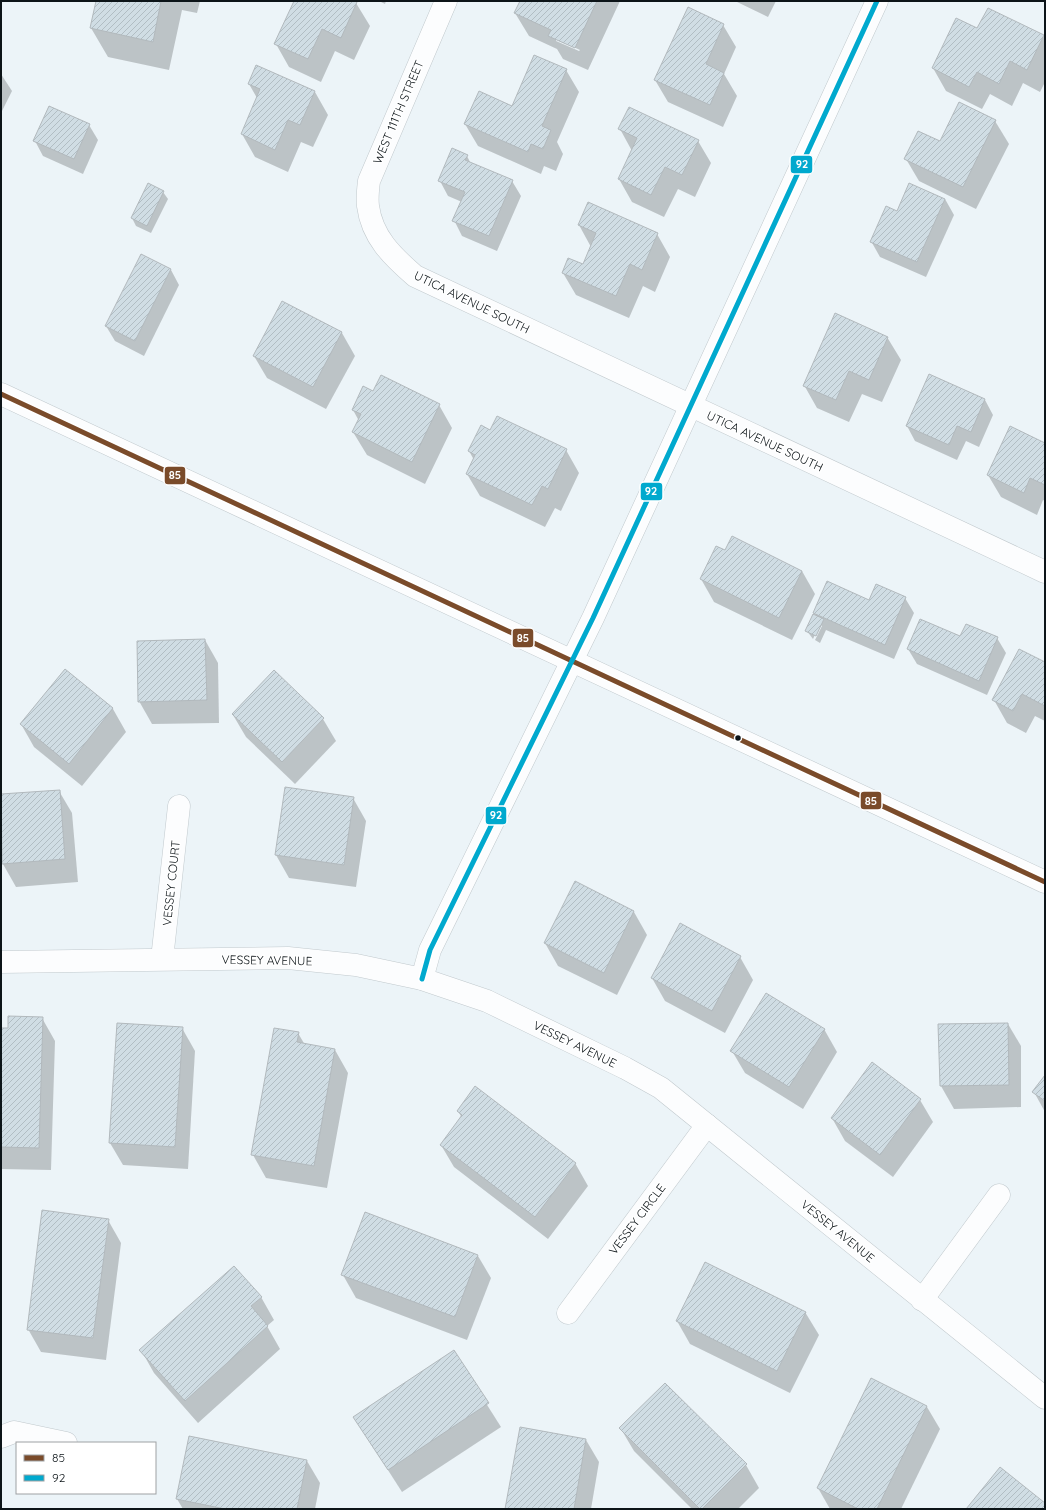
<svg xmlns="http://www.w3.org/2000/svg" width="1046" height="1510" font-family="Quicksand,sans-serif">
<defs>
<pattern id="building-hatch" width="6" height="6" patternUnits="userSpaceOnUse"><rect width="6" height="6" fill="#d0dde4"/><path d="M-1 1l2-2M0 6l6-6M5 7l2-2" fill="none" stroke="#b1bdc3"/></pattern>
</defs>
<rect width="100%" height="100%" fill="#ecf4f8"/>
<g fill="#0003" fill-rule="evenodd">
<path d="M97 1H200L197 13 182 10 169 70 108 57 91 28Z"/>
<path d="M295 1H352L356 3 370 26 354 60 335 51 321 82 289 67 276 44Z"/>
<path d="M379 1H386L385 4Z"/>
<path d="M521 1H620L588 70 563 59 557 49 529 36 515 13ZM556 39 580 50 579 51 556 41Z"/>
<path d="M735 1H776L768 17Z"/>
<path d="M723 25 736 47 724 74 737 96 723 127 668 102 655 80Z"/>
<path d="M978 29 1043 36 1045 39V82L1040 92 1023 83 1012 106 990 94 982 109 946 91 933 68Z"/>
<path d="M257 66 315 92 328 115 313 147 301 142 288 172 255 157 242 134 257 98 249 84Z"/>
<path d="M566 70 579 92 557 142 563 154 556 171 544 166 541 174 478 146 465 124 512 107Z"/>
<path d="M1 74 12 91 1 113Z"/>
<path d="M995 121 1009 144 976 209 919 181 906 159Z"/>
<path d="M89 125 98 140 83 174 43 156 35 141Z"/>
<path d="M620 129 698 141 711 163 695 197 678 189 664 217 632 202 619 179 632 151Z"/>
<path d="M467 156 471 164 512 181 521 196 497 251 462 236 454 220 462 202 448 196 440 181Z"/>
<path d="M163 192 168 199 151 233 136 226 132 218Z"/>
<path d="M945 199 954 215 926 277 880 257 871 241Z"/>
<path d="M579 225 657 234 670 257 655 292 643 286 629 318 576 295 563 273 583 265 591 247Z"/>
<path d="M171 270 179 285 144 356 115 341 106 326Z"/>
<path d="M283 302 342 333 355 356 326 409 267 378 254 356Z"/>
<path d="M887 337 901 360 882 402 862 394 849 422 817 408 804 385Z"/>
<path d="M373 393 439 405 452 428 425 484 367 455 353 432 359 421 353 410Z"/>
<path d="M985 400 993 415 979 447 966 441 957 460 915 441 907 426Z"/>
<path d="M491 431 566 450 579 473 561 511 555 508 545 527 480 496 467 474 474 460 469 451Z"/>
<path d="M1045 445V501L1043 500 1037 515 1001 497 988 475Z"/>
<path d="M725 552 802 571 815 594 792 640 714 602 701 579Z"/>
<path d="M905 598 914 613 894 659 826 630 820 643 815 640 822 626 820 624 813 639 807 631 817 617 814 613 870 601Z"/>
<path d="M997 638 1006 653 987 695 917 664 908 649Z"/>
<path d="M205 640 218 663 219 723 152 724 139 701Z"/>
<path d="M1045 664V721L1035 716 1026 733 1007 723 994 700Z"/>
<path d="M65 670 113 709 126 732 82 786 34 747 21 724Z"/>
<path d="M233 715 323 719 336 741 295 784 246 737Z"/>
<path d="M59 791 72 813 78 882 16 887 3 864 1 795Z"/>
<path d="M353 798 366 821 356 887 289 878 276 855Z"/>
<path d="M575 883 634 912 647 935 617 995 558 966 545 943Z"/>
<path d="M740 957 753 980 725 1033 665 1001 652 978Z"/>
<path d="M42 1018 55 1041 51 1170 1 1169V1029H9Z"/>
<path d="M1008 1024 1021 1046V1107L954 1109 941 1086Z"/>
<path d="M182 1028 195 1051 188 1169 123 1165 110 1143Z"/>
<path d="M824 1029 837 1052 803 1109 745 1073 732 1051Z"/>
<path d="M298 1033 305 1045 335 1050 348 1073 327 1188 266 1178 253 1155Z"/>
<path d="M1045 1076V1112L1034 1092Z"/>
<path d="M920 1100 933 1122 893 1177 845 1141 832 1118Z"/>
<path d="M458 1111 575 1163 588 1186 548 1239 454 1167 441 1145 462 1118Z"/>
<path d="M108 1220 121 1243 106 1360 41 1352 28 1329Z"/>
<path d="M478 1256 491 1278 467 1340 356 1298 343 1275Z"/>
<path d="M261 1297 274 1320 267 1326 280 1349 198 1423 154 1373 141 1350Z"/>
<path d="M805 1312 819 1335 790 1393 690 1344 677 1321Z"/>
<path d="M453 1351 501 1427 402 1492 354 1417Z"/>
<path d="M871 1379 927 1407 940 1429 901 1509H830L818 1488Z"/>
<path d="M621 1429 746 1465 759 1488 738 1509H692L634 1451Z"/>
<path d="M586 1440 599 1462 591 1509H506Z"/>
<path d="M307 1461 320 1483 315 1509H183L177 1499Z"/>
</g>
<g fill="url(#building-hatch)" stroke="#b2b9bd">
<path d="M96 1H161L153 42 90 28Z"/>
<path d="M294 1H354L357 2 341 38 322 29 308 59 274 44Z"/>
<path d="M520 1H597L575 48 548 36 551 30 514 13Z"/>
<path d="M688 7 724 24 706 64 724 73 710 105 654 80Z"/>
<path d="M988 8 1044 35 1027 70 1010 61 999 84 977 72 969 87 932 68 956 18 977 28Z"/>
<path d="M534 55 567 69 542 126 551 130 543 149 531 144 528 152 464 124 479 91 512 106Z"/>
<path d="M256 65 315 91 300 125 288 120 275 150 241 134 260 89 248 84Z"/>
<path d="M959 102 996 120 963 187 904 159 918 131 940 141Z"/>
<path d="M49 106 90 124 74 159 33 141Z"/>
<path d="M629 107 699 140 682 175 665 167 651 195 618 179 637 138 618 129Z"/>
<path d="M452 148 468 155 465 160 513 180 489 236 452 221 465 192 438 181Z"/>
<path d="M148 183 164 191 147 226 131 218Z"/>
<path d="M909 183 945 199 917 262 870 242 886 206 897 211Z"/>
<path d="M588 202 658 233 642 270 630 264 616 296 562 273 568 258 583 264 596 233 578 225Z"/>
<path d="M141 254 171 269 135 341 105 326Z"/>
<path d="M282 301 342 332 313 387 253 356Z"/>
<path d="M835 313 888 337 869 380 849 371 836 400 803 386Z"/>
<path d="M929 374 985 399 971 432 957 426 949 445 906 426Z"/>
<path d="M381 375 440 404 412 462 352 432 361 414 352 410 363 386 373 391Z"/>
<path d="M497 416 567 449 548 489 542 486 532 505 466 474 475 455 468 451 481 425 490 430Z"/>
<path d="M1010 426 1045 443V485L1030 478 1024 493 987 475Z"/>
<path d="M732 536 802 571 779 618 700 579 716 546 725 550Z"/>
<path d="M827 581 869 600 876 584 906 597 885 645 813 613Z"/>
<path d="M813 614 824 619 816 636 805 631Z"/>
<path d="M920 619 960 636 966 624 998 637 979 681 907 649Z"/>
<path d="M205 639 207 700 138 702 137 641Z"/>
<path d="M1019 649 1045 662V706L1022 694 1013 711 992 700Z"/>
<path d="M65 669 113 708 69 764 20 724Z"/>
<path d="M274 670 324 718 282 762 232 714Z"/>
<path d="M285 787 354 797 344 865 275 855Z"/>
<path d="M60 790 65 859 2 864 1 794Z"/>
<path d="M575 881 634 911 604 973 544 943Z"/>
<path d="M680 923 741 956 712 1011 651 978Z"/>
<path d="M766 993 825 1029 789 1087 730 1051Z"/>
<path d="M8 1016 43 1017 39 1148 1 1147V1028H8Z"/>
<path d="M117 1023 183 1027 175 1147 109 1143Z"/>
<path d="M1008 1023 1009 1085 940 1086 938 1024Z"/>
<path d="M274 1028 299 1032 297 1042 335 1049 314 1166 251 1155Z"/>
<path d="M872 1062 921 1099 880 1155 831 1118Z"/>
<path d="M1045 1075V1101L1032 1092Z"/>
<path d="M475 1086 576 1163 535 1217 440 1145 462 1115 457 1111Z"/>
<path d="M42 1210 109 1219 93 1338 27 1330Z"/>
<path d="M365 1212 478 1255 455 1317 341 1275Z"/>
<path d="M705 1262 806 1312 777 1371 676 1321Z"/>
<path d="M234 1266 262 1297 251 1306 268 1326 185 1401 139 1350Z"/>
<path d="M454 1350 489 1403 388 1470 353 1417Z"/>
<path d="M871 1378 927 1406 877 1509H858L817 1488Z"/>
<path d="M665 1383 747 1464 702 1509H700L619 1428Z"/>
<path d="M520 1427 586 1439 574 1509H505Z"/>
<path d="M189 1436 307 1460 297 1509H225L176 1499Z"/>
<path d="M1000 1467 1045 1503V1509H966Z"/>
</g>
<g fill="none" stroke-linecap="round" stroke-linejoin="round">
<defs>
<g id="street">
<path d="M446 1 369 181C368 189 367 198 368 206 372 237 392 256 415 276L1045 572"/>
<path d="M162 959 179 806"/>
<path d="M1 962 288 958 356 965 422 979 487 1001 625 1068 661 1088 1045 1398"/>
<path d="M422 979 430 950 593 618 877 1"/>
<path d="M922 1300 999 1195"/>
<path d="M568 1313 707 1125"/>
<path d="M1 1437 14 1432 66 1443"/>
</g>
<path id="secondary" d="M1 394 1045 882"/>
</defs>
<use href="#street" stroke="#c1c9cd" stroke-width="23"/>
<use href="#secondary" stroke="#c1c9cd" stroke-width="23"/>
<use href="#street" stroke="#fcfdfe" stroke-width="22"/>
<use href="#secondary" stroke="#fcfdfe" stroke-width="22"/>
<defs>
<path id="bus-1" d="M1 394 1045 882"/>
<path id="bus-2" d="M422 979 430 950 593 618 877 1"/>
</defs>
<use href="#bus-1" stroke="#fff" stroke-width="8"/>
<use href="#bus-2" stroke="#fff" stroke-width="8"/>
<use href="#bus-1" stroke="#7a4b2a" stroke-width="5"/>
<use href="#bus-2" stroke="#00a9ce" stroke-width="5"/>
</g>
<circle fill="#0c1418" stroke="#fff" stroke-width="1.5" cx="738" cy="738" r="3.5"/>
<g text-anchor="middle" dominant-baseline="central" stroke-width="3" stroke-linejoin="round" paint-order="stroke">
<g font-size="12" fill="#0c1418" stroke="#fff">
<text transform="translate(398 112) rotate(-67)">WEST 111TH STREET</text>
<text transform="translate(472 302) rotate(26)">UTICA AVENUE SOUTH</text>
<text transform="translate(765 441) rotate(25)">UTICA AVENUE SOUTH</text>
<text transform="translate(171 883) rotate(-84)">VESSEY COURT</text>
<text transform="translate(267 960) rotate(1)">VESSEY AVENUE</text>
<text transform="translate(575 1044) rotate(26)">VESSEY AVENUE</text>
<text transform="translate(637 1219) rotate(-53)">VESSEY CIRCLE</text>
<text transform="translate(838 1231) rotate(39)">VESSEY AVENUE</text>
</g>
</g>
<g stroke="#fff" stroke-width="1.5">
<rect x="790" y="155" width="23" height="19" rx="4" fill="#00a9ce"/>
<rect x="164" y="466" width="22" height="19" rx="4" fill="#7a4b2a"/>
<rect x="640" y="482" width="23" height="19" rx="4" fill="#00a9ce"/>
<rect x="512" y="628" width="22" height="20" rx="4" fill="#7a4b2a"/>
<rect x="860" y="791" width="22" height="19" rx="4" fill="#7a4b2a"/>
<rect x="485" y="806" width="22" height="19" rx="4" fill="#00a9ce"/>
</g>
<g font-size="11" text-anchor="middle" font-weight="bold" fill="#fff">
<text x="802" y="168">92</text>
<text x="175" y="479">85</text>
<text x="651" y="495">92</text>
<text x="523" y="642">85</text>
<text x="871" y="805">85</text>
<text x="496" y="819">92</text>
</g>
<rect width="1046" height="1510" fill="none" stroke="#0c1418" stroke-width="4"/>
<rect x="16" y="1442" width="140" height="52" fill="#ffffff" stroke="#9ea1a3"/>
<rect x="24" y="1455" width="20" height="6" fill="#7a4b2a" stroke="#9ea1a3"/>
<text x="52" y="1462" font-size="12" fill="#0c1418">85</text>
<rect x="24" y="1475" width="20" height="6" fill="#00a9ce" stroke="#9ea1a3"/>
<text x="52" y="1482" font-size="12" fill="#0c1418">92</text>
</svg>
